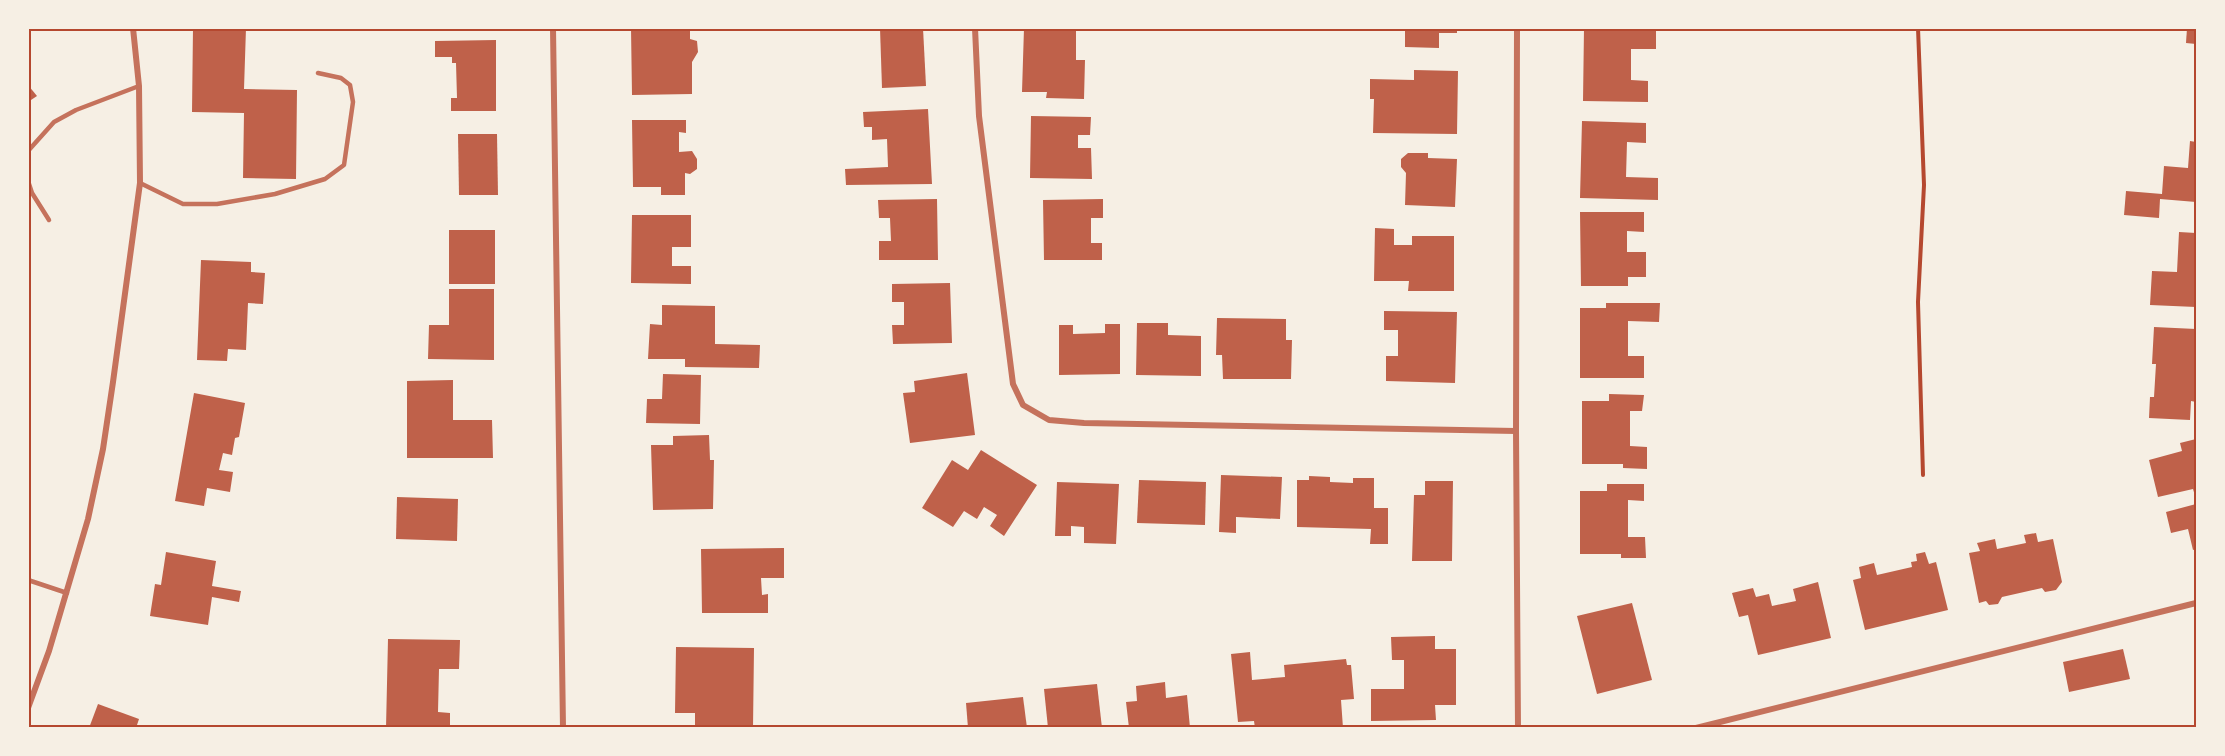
<svg xmlns="http://www.w3.org/2000/svg" width="2225" height="756" font-family="'Golos Text',sans-serif">
<rect width="100%" height="100%" fill="#f6efe4"/>
<g fill="#bf614a">
<path d="M193 28H246L244 89 297 90 296 179 243 178 244 113 192 112Z"/>
<path d="M631 28H690V39L697 41 698 52 692 62V94L632 95Z"/>
<path d="M880 28H923L926 86 882 88Z"/>
<path d="M1024 28 1076 29V60H1085L1084 99 1046 98 1047 92H1022Z"/>
<path d="M1405 28H1457V33H1439V48L1405 47Z"/>
<path d="M1584 28H1656V49H1631V80L1648 81V102L1583 101Z"/>
<path d="M2187 28H2196V44L2186 43Z"/>
<path d="M496 40V111H451V98H457L456 63H452V57H435V41Z"/>
<path d="M1414 70 1458 71 1457 134 1373 133 1374 99H1370V79L1414 80Z"/>
<path d="M28 85 37 96 28 102Z"/>
<path d="M928 109 932 184 846 185 845 169 888 167 887 139 872 140V127H864L863 112Z"/>
<path d="M1031 116 1091 117 1090 135H1078V148H1091L1092 179 1030 178Z"/>
<path d="M632 120H686V133L679 132V152L692 151 697 159V169L690 174 685 173V195H661V187H633Z"/>
<path d="M1582 121 1646 123V143L1627 142 1626 177 1658 178V200L1580 198Z"/>
<path d="M458 134H497L498 195H459Z"/>
<path d="M2190 141 2196 142V202L2160 199 2159 218 2124 215 2126 191 2162 194 2164 166 2188 168Z"/>
<path d="M1408 153H1428V158L1457 159 1455 207 1405 205 1406 173 1401 167V159Z"/>
<path d="M937 199 938 260H879V241H891L890 218H879L878 200Z"/>
<path d="M1103 199V218H1091V243H1102V260H1044L1043 200Z"/>
<path d="M1580 212H1644V232L1627 231V252H1646V277H1628V286H1581Z"/>
<path d="M632 215H691V247H672V266H691V284L631 283Z"/>
<path d="M1375 228 1394 229V245H1412V236H1454V291H1408L1409 281H1374Z"/>
<rect x="449" y="230" width="46" height="54"/>
<path d="M2179 232 2196 233V307L2150 305 2152 271 2177 272Z"/>
<path d="M201 260 251 262V272L265 273 263 304 248 303 246 350 228 349 227 361 197 360Z"/>
<path d="M950 283 952 343 893 344 892 325H904V302H892V284Z"/>
<path d="M449 289H494V360L428 359 429 325H449Z"/>
<path d="M1606 303H1660L1659 322 1628 321V356H1644V378H1580V308H1606Z"/>
<path d="M662 305 715 306V344L760 345 759 368 685 367V359H648L650 324 662 325Z"/>
<path d="M1384 311 1457 312 1455 383 1386 381V356H1398V330H1384Z"/>
<path d="M1217 318 1286 319V340H1292L1291 379H1223L1222 355H1216Z"/>
<path d="M1137 323H1168V335L1201 336V376L1136 375Z"/>
<path d="M1105 324H1120V374L1059 375V325H1073V334L1105 333Z"/>
<path d="M2154 327 2196 329V402L2191 401 2190 420 2149 418 2150 397H2154L2156 364H2152Z"/>
<path d="M967 373 975 435 910 443 903 393 915 392 914 381Z"/>
<path d="M663 374 701 375 700 424 646 423 647 399H662Z"/>
<path d="M453 380V420H492L493 458H407V381Z"/>
<path d="M194 393 245 403 239 437 235 438 232 455 223 453 219 470 233 472 230 492 207 488 204 506 175 501Z"/>
<path d="M1609 394 1644 395 1642 411H1630V446L1647 447V469L1623 468V464H1582V401H1609Z"/>
<path d="M709 435 710 460H714L713 509 653 510 651 445H673V436Z"/>
<path d="M2196 439V499L2193 489 2158 497 2149 460 2182 451 2180 443Z"/>
<path d="M981 450 1037 485 1004 536 990 526 997 515 984 507 977 519 964 511 953 527 922 508 952 460 968 470Z"/>
<path d="M1221 475 1282 477 1280 519 1236 517V533L1219 532Z"/>
<path d="M1309 476 1330 477V482L1353 483V478H1374V508H1388V544H1370L1371 529 1297 527V480H1309Z"/>
<path d="M1139 480 1206 482 1205 525 1137 523Z"/>
<path d="M1425 481H1453L1452 561H1412L1414 495H1425Z"/>
<path d="M1057 482 1119 484 1116 544 1084 543V527L1071 526V536H1055Z"/>
<path d="M1607 484H1644V501L1628 500V537H1645L1646 558H1621V554H1580V491H1607Z"/>
<path d="M397 497 458 499 457 541 396 539Z"/>
<path d="M2196 504V549L2193 550 2188 529 2171 533 2166 512Z"/>
<path d="M2036 533 2038 542 2053 539 2062 582 2056 590 2045 592 2042 588 2002 597 1998 604 1989 605 1986 601 1979 603 1969 553 1980 551 1977 543 1995 539 1997 549 2026 543 2024 535Z"/>
<path d="M784 548V578H761L762 595 768 594V613H702L701 549Z"/>
<path d="M166 552 216 561 212 586 241 591 239 602 212 597 208 625 150 616 155 584 161 585Z"/>
<path d="M1925 552 1929 564 1936 562 1948 610 1865 630 1853 580 1861 578 1859 567 1874 563 1877 575 1912 567 1911 562 1917 561 1916 554Z"/>
<path d="M1818 582 1831 638 1758 655 1748 615 1739 617 1732 593 1753 588 1756 597 1769 594 1772 606 1796 601 1793 589Z"/>
<path d="M1632 603 1652 680 1597 694 1577 616Z"/>
<path d="M1435 636V649H1456V705H1435L1436 720 1371 721V689H1404V660H1392L1391 637Z"/>
<path d="M388 639 460 640 459 669H439L438 712 450 713V728H386Z"/>
<path d="M676 647 754 648 753 728H695V713H675Z"/>
<path d="M2123 649 2130 679 2069 692 2063 662Z"/>
<path d="M1250 652 1252 680 1285 677 1284 665 1346 659 1347 665H1351L1354 699 1341 700 1343 728H1255L1254 721 1238 722 1231 654Z"/>
<path d="M1165 682 1166 698 1187 695 1190 728H1129L1126 702 1137 701 1136 686Z"/>
<path d="M1097 684 1102 728H1048L1044 689Z"/>
<path d="M1023 697 1027 728H968L966 703Z"/>
<path d="M98 704 139 719 136 728H89Z"/>
</g>
<g fill="none" stroke-linecap="round" stroke-linejoin="round">
<path stroke="#b5482f" stroke-width="4" d="M1918 28 1924 185 1918 302 1923 475"/>
<g stroke="#c5725c" stroke-width="4.5">
<path d="M28 151 54 122 76 110 139 86"/>
<path d="M28 181 32 193 49 220"/>
<path d="M140 183 183 204H217L275 194 325 179 344 165 353 102 350 85 341 78 318 73"/>
<path d="M28 580 67 593"/>
</g>
<g stroke="#c5725c" stroke-width="6">
<path d="M553 28 563 728"/>
<path d="M975 28 979 116 1013 384 1023 405 1049 420 1084 423 1516 431"/>
<path d="M1517 28 1516 431 1518 728"/>
<path d="M28 708 49 651 88 519 103 449 113 382 140 183 139 86 133 28"/>
<path d="M1696 728 2196 603"/>
</g>
</g>
<rect width="2225" height="756" fill="none" stroke="#f6efe4" stroke-width="60"/>
<rect x="30" y="30" width="2165" height="696" fill="none" stroke="#b5482f" stroke-width="2"/>
</svg>
